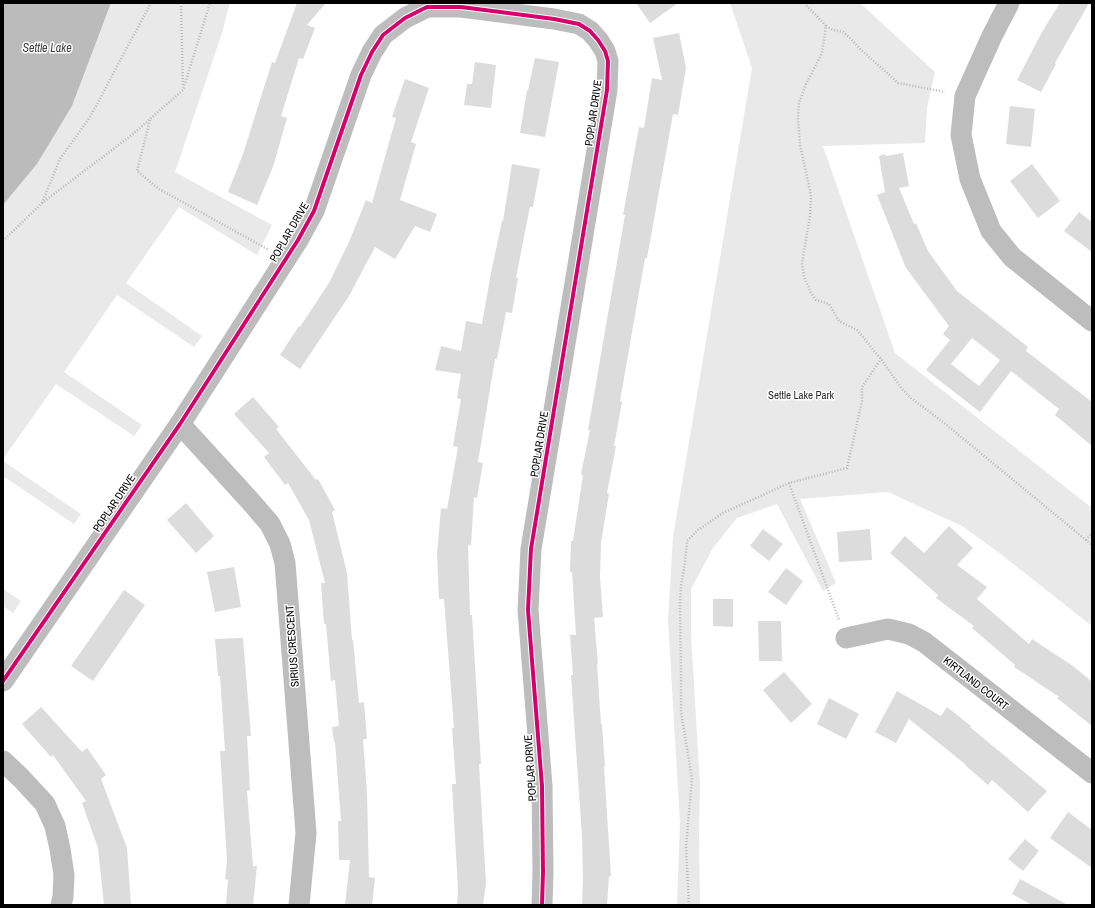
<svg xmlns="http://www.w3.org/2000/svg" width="1095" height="908" font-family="'Archivo Narrow',sans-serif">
<rect width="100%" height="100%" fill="#fff"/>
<g fill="#e9e9e9">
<path d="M111 3H230L222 33 175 172 272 225 257 255 179 207 126 283 202 336 194 347 117 295 64 372 142 425 134 436 56 384 3 459V205L37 164 72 106Z"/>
<path d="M730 3H860L935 72 927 108 925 143 823 146 895 353 1092 508V626L998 552 962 526 888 492 800 499 836 583 823 591 777 504 737 518 713 548 691 589V635L700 784 699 836 700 905H677L680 823 668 620 673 537 752 68Z"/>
<path d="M3 461 81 514 74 524 3 476Z"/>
<path d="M3 589 21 601 13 613 3 606Z"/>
</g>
<path fill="#bbb" d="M3 3H111L72 106 37 164 3 205Z"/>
<g fill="#dcdcdc" fill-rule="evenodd">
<path d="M297 3H326L307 25 315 28 303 59 299 58 281 116 287 118 273 167 257 205 228 192 243 154 272 62 275 63Z"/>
<path d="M636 3H678L650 23Z"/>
<path d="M1060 3H1089L1055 63 1056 64 1041 92 1017 80 1042 32Z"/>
<path d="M679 33 686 68 678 115 673 114 647 258H645L620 401 622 402 614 446H616L607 493 609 494 601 543 600 577 603 617 594 618 598 664H597L601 724H602L605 766H604L611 876H609L607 905H582L583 879 582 837 571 675H573L570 635H576L572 572H570L571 541H573L583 475 581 474 590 430H588L625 215H623L639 127 644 128 652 78 662 80 653 38Z"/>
<path d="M535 58 559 62 545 137 520 133 527 90H528Z"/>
<path d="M475 62 496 65 491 108 464 105 467 84H472Z"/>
<path d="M405 79 429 88 411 142 416 144 400 200 437 214 430 232 415 226 395 259 375 247 349 296 300 369 280 355 299 326 300 327 329 283 349 242 366 200 372 203 396 118 392 117Z"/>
<path d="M1010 106 1035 109 1031 147 1006 144Z"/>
<path d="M903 153 909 186 899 188 914 224 916 223 928 251 957 291 1028 347 1026 351 1092 402V446L1055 415 1059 409 1011 371 980 412 926 370 950 340 943 334 949 326 906 268 877 195 885 192 879 156 885 154 886 156ZM972 338 1000 360 979 386 951 364Z"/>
<path d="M512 164 540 169 533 207H530L522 247 516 278H518L512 313 506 312 497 359H495L478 462 483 463 477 498 474 497 471 545H468L470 615H472L481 764H479L486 883 483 905H457L458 889 452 784H456L452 728H454L444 599H439L437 553 441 508 447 509 458 447 453 446 461 399 457 398 461 374 435 370 441 346 461 351 466 321 482 324 491 273 502 221H503Z"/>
<path d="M1032 164 1060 201 1038 218 1010 181Z"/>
<path d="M1079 212 1092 222V252L1064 231Z"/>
<path d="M253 397 279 427 276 429 316 480 318 479 335 510 332 512 347 573 352 640H353L359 703 364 702 367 739H363L367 793 369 877 375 878 372 905H345L350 860H339L338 821H341L335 742H334L332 727 339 726 335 680 331 681 326 624H324L321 583H325L309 520 288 483 285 485 264 457 269 453 234 414Z"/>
<path d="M186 503 214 536 196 553 167 520Z"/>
<path d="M949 526 973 548 957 565 987 587 977 599 1029 644 1032 639 1073 666 1092 682V726L1057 698 1059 697 1014 667 1015 665 972 628 974 626 936 598 938 595 890 553 905 536 924 553Z"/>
<path d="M763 529 783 544 769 561 750 546Z"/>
<path d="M870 529 872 560 839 562 837 532Z"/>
<path d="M234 567 241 607 215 612 207 572Z"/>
<path d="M786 568 803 581 786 605 768 592Z"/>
<path d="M124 590 145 605 93 681 71 666Z"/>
<path d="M713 599H733V627L713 626Z"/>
<path d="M758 621H781L782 661H759Z"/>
<path d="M243 638 251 736H247L250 790 247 791 253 866H257L253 905H226L228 880 225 879 227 860 220 751H225L220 676H218L215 639Z"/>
<path d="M784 672 812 704 791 723 763 690Z"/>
<path d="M897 691 941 716 947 707 971 726 970 727 1047 791 1028 812 992 780 988 785 965 765V764L909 719 896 743 875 732Z"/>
<path d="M829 698 859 714 846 739 817 724Z"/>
<path d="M41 707 82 752 87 748 106 775 101 779 127 848 131 905H104L98 848 82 803 86 801 53 755 51 757 22 724Z"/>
<path d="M1068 812 1092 830V868L1050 838Z"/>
<path d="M1025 839 1039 851 1023 871 1008 859Z"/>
<path d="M1020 879 1068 905H1032L1012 894Z"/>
</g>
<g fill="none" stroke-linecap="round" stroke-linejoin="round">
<g stroke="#b8b8b8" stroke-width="2.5" stroke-dasharray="1 2" stroke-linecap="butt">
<path d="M181 3 183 87"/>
<path d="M805 3 807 6 826 26 822 53 806 84 799 103 798 118 800 145 811 195 810 216 802 263 804 277 811 293 816 300 829 304 839 321 857 330 881 359 902 389 911 398 943 422 1092 545"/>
<path d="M826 26 833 30 843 32 851 39 860 49 898 83 945 92"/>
<path d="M150 120 137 171 159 189 269 250"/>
<path d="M42 203 60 159 88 120 100 99 115 70 151 3"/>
<path d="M3 241 42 203 133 134 183 90 210 3"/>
<path d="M789 483 839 620"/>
<path d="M1086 540 1092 533"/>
<path d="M689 905 686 847 692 779 681 712V672L680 605 681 586 685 563 687 541 698 530 723 513 741 505 789 483 847 468 862 401V387L881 359"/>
</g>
<g stroke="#bdbdbd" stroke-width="21">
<path d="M1009 3 992 36 965 96 961 135 970 179 991 231 1012 257 1092 321"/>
<path d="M180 424 252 503 270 524 280 544 285 563 306 833 299 905"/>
<path d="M846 638 888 629 909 634 924 642 1092 773"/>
<path d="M3 681 180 424 298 240 314 211 361 75 372 52 383 35 405 18 427 7H461L554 19 579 24 590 31 598 40 605 51 608 61 607 90 531 549 528 610 542 786 543 872 542 905"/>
<path d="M3 761 21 778 45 804 55 826 60 849 64 875 63 897 61 905"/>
</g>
<defs>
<path id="cycleway" d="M3 681 180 424 298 240 314 211 361 75 372 52 383 35 405 18 427 7H461L554 19 579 24 590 31 598 40 605 51 608 61 607 90 531 549 528 610 542 786 543 872 542 905"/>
</defs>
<use href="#cycleway" stroke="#fff" stroke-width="6"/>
<use href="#cycleway" stroke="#d6006c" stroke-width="4"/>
</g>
<g text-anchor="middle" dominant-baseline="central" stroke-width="3" stroke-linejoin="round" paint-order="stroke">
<g font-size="11" fill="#000" stroke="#fff">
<text transform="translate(593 113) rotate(-82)">POPLAR DRIVE</text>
<text transform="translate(289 232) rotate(-60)">POPLAR DRIVE</text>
<text transform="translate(539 444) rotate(-81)">POPLAR DRIVE</text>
<text transform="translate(114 503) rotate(-56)">POPLAR DRIVE</text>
<text transform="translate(292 646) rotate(-94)">SIRIUS CRESCENT</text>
<text transform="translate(976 683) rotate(38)">KIRTLAND COURT</text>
<text transform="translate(530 768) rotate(-94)">POPLAR DRIVE</text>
</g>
<g font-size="11" fill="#2e2e2e" stroke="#fff">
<text x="801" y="395">Settle Lake Park</text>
</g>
<g font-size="12" font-style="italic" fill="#3f3f3f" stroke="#fff">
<text x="47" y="48">Settle Lake</text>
</g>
</g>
<rect width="1095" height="908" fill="none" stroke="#000000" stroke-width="8"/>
</svg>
